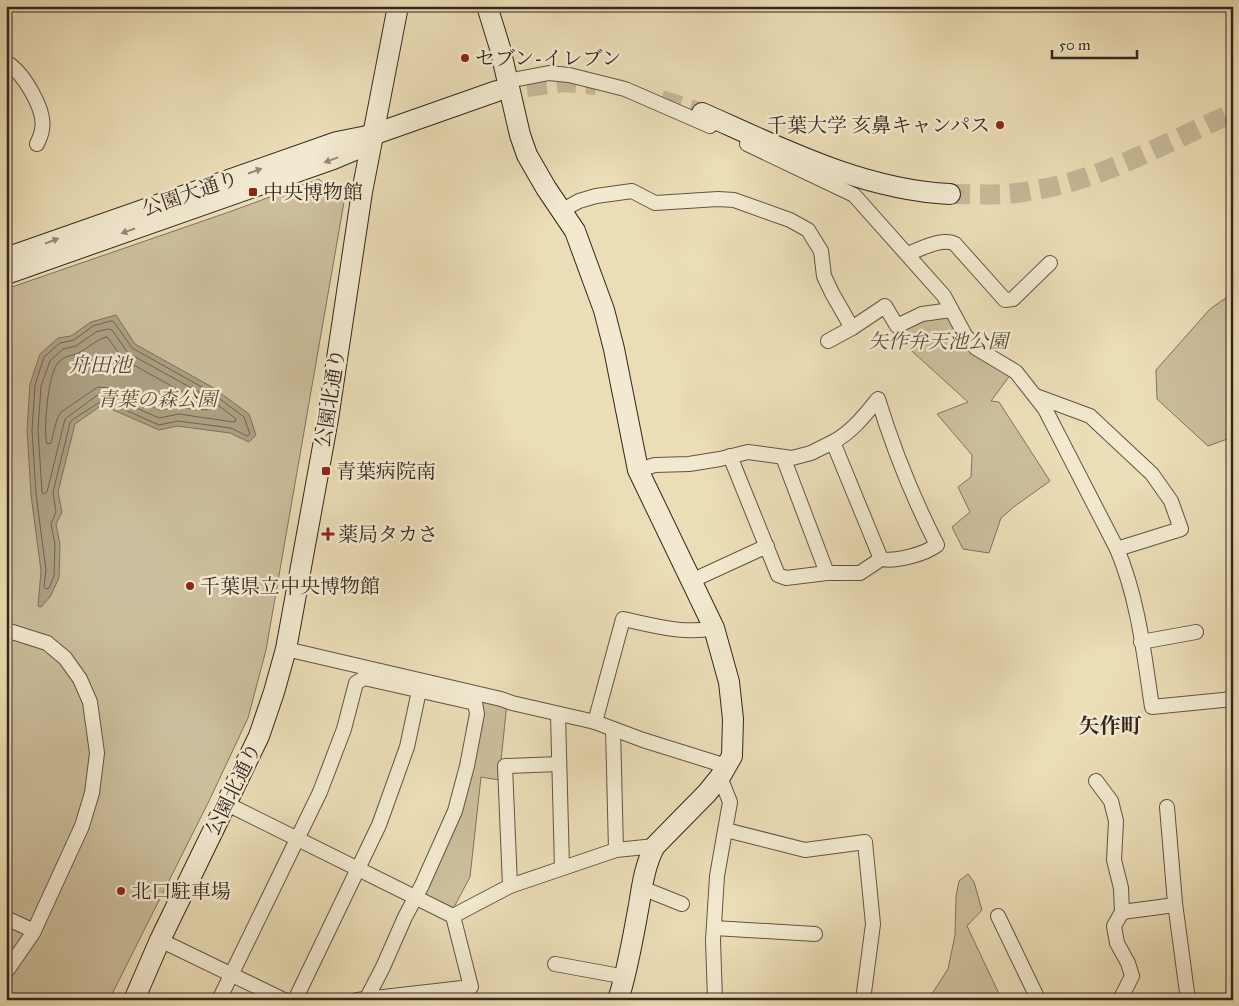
<svg xmlns="http://www.w3.org/2000/svg" width="1239" height="1006" font-family="'IM FELL Great Primer','Noto Serif JP',serif">
<rect width="100%" height="100%" fill="#ebddb6"/>
<filter id="stains"><feTurbulence type="fractalNoise" baseFrequency=".004" numOctaves="4"/><feColorMatrix values="0 0 0 0 .2 0 0 0 0 .09 0 0 0 0 .02 0 0 0 .5 -.17"/></filter>
<radialGradient id="worn" r=".72"><stop offset=".6" stop-color="#630" stop-opacity="0"/><stop offset="1" stop-color="#630" stop-opacity=".3"/></radialGradient>
<g fill="#ccbe9c" stroke="#80725e">
<path d="M319 179 344 202 266 650 248 718 209 801 109 1000H6V289L229 212Z"/>
<path d="M1233 293V437L1208 446 1157 399 1156 370 1210 309Z"/>
<path d="M952 316 1011 374 991 401 999 402 1050 481 1015 506 1001 518 989 553 963 549 952 527 970 512 958 487 971 477 972 455 937 414 968 402 893 334 931 317Z"/>
<path d="M483 698 507 703 499 780 481 777 470 877 453 909 421 893 470 767Z"/>
<path d="M968 874 974 882 982 910 967 926 1002 1000H928L948 969 955 935 956 896 959 881Z"/>
</g>
<path fill="#ad9f83" stroke="#7d6f5b" d="M116 315 135 344 212 387 249 414 256 435 249 442 230 433 177 426 159 430 102 405 75 424 58 492 62 512 56 524 60 544 59 578 50 597 41 607 38 606 41 571 31 495 27 430 30 384 40 354 58 338 71 336 91 322Z"/>
<g fill="none" stroke-linecap="round" stroke-linejoin="round">
<g stroke="#706251" stroke-width="1">
<path d="M112 321 114 322 132 348 209 391 244 417 250 434 247 436 231 428 178 421 159 425 103 400 72 420 70 423 53 492 56 512 51 524 55 544 54 576 49 588 46 589 44 587 46 570 36 494 32 430 35 385 44 357 60 343 74 340 93 326Z"/>
<path d="M109 329 112 330 128 353 206 396 235 418 236 421 233 422 179 414 159 418 107 395 101 394 96 396 65 419 47 492 43 494 42 492 38 430 41 386 50 361 63 349 76 346 96 332Z"/>
<path d="M106 337 108 338 123 359 202 403 207 407V410L178 407 160 410 109 388 98 387 61 412 57 419 51 443 47 444C43 430 48 374 58 363 66 354 73 357 82 351 90 346 97 340 106 337Z"/>
</g>
<g stroke="#c6b898" stroke-width="20" stroke-dasharray="20 10" stroke-linecap="butt">
<path d="M497 91 564 82 596 85"/>
<path d="M661 100 702 113"/>
<path d="M950 194C977 194 1004 196 1030 191 1103 180 1166 142 1233 113"/>
</g>
<defs>
<g id="street">
<path d="M6 62C23 72 46 110 42 129 42 134 39 139 37 144"/>
<path d="M508 81 549 73 569 75 625 89 710 126"/>
<path d="M747 144 854 195 944 296 965 335 976 348 1016 372 1045 409 1117 549C1138 598 1144 654 1152 707L1233 699"/>
<path d="M561 211 579 201 596 196 632 191 655 203 718 199 734 200 790 220 808 230 821 251 824 276 832 293 852 328"/>
<path d="M907 254C921 249 943 237 955 244L1005 300 1013 299 1050 263"/>
<path d="M828 341 852 328 885 306 897 326 922 314 951 310"/>
<path d="M1036 396 1090 416 1152 474 1171 501 1181 529 1117 549"/>
<path d="M730 456 778 575 786 578 827 573H860L881 559"/>
<path d="M783 457 827 573"/>
<path d="M638 470 655 465 689 464 720 459 748 452 792 458 811 453 833 442C852 432 865 415 878 399 894 451 912 496 937 545 925 554 896 562 881 559L833 442"/>
<path d="M691 581 767 546"/>
<path d="M6 630 47 643 65 658 80 679 90 702 97 753 92 793 82 826 33 933 6 972"/>
<path d="M1141 642 1196 632"/>
<path d="M286 649 501 699 512 703 595 722 643 740 726 766"/>
<path d="M558 714 562 868"/>
<path d="M595 722 623 619C652 625 684 635 714 628"/>
<path d="M613 729 616 850"/>
<path d="M1096 781 1111 801 1116 821 1114 860 1121 888 1122 912 1114 926 1117 943 1128 963 1132 976 1120 1000"/>
<path d="M225 803 453 916 471 987 357 1000"/>
<path d="M1167 807 1175 903 1188 1000"/>
<path d="M726 830 805 850 865 842 873 924 863 1000"/>
<path d="M510 886 505 766 559 764"/>
<path d="M642 888 682 904"/>
<path d="M1122 912 1175 905"/>
<path d="M453 916 510 886 616 850 655 846"/>
<path d="M998 916 1036 995 1037 1000"/>
<path d="M6 918 34 931"/>
<path d="M714 928 815 934"/>
<path d="M160 940 284 1000"/>
<path d="M555 964 626 977"/>
<path d="M219 1000 320 792 344 729 356 683 364 678 475 703 477 714 467 766 455 811 422 885 405 917 383 967 367 998"/>
<path d="M295 1000 379 825 407 747 419 691"/>
<path d="M715 1000 713 940 717 876 730 802 720 777"/>
</g>
<g id="secondary">
<path d="M487 6 500 48 520 135 527 155 546 188 575 231 604 310 614 349 638 470 714 628 729 682 733 719 732 756 720 777 707 793 655 846C645 864 642 886 639 905 633 937 628 969 618 1000"/>
<path d="M702 113C781 148 863 190 950 194"/>
<path d="M6 258 337 142 372 135 497 91"/>
<path d="M6 274 333 159 357 149 365 142"/>
<path d="M134 1000 160 940 259 736 274 692 286 649 328 419 362 192 398 6"/>
</g>
</defs>
<use href="#street" stroke="#625445" stroke-width="16"/>
<use href="#secondary" stroke="#34261f" stroke-width="22"/>
<use href="#street" stroke="#f2e9d0" stroke-width="14"/>
<use href="#secondary" stroke="#f2e9d0" stroke-width="20"/>
</g>
<defs><path id="oneway-solid" d="M-6-.8H1V-3.2L6.5 0L1 3.2V.8H-6Z" transform="scale(1.25)"/></defs>
<g fill="#938878">
<use href="#oneway-solid" transform="translate(331 160) rotate(160)"/>
<use href="#oneway-solid" transform="translate(255 171) rotate(-19)"/>
<use href="#oneway-solid" transform="translate(128 231) rotate(161)"/>
<use href="#oneway-solid" transform="translate(52 241) rotate(-21)"/>
</g>
<g fill="#8f2418" stroke="#f2e9d0" stroke-width="2">
<circle cx="465" cy="58" r="5"/>
<circle cx="1000" cy="125" r="5"/>
<rect x="248" y="187" width="10" height="10" rx="2.5"/>
<rect x="321" y="466" width="10" height="10" rx="2.5"/>
<path d="M325.5 526.5h5v5h5v5h-5v5h-5v-5h-5v-5h5z"/>
<circle cx="190" cy="586" r="5"/>
<circle cx="121" cy="891" r="5"/>
</g>
<g text-anchor="middle" dominant-baseline="central" stroke-width="5" stroke-linejoin="round" paint-order="stroke">
<g font-size="20" fill="#34261f" stroke="#f2e9d0" text-anchor="start">
<text x="475" y="58">セブン-イレブン</text>
<text x="990" y="125" text-anchor="end">千葉大学 亥鼻キャンパス</text>
<text x="263" y="192">中央博物館</text>
<text x="336" y="471">青葉病院南</text>
<text x="338" y="534">薬局タカさ</text>
<text x="200" y="586">千葉県立中央博物館</text>
<text x="131" y="891">北口駐車場</text>
</g>
<g font-size="20" fill="#34261f" stroke="#f2e9d0">
<text transform="translate(190 193) rotate(-19)">公園大通り</text>
<text transform="translate(330 398) rotate(-81)">公園北通り</text>
<text transform="translate(233 789) rotate(-64)">公園北通り</text>
</g>
<g font-size="20" font-style="italic" fill="#5a4c3e" stroke="#f2e9d0">
<text x="938" y="341">矢作弁天池公園</text>
<text x="157" y="399">青葉の森公園</text>
</g>
<g font-size="21" font-style="italic" fill="#584a3d" stroke="#f2e9d0">
<text x="100" y="365">舟田池</text>
</g>
<g font-size="21" font-weight="bold" fill="#34261f" stroke="#f2e9d0">
<text x="1110" y="726">矢作町</text>
</g>
</g>
<rect width="1239" height="1006" fill="none" stroke="#ebddb6" stroke-width="25"/>
<rect x="8" y="8" width="1224" height="991" fill="none" stroke="#34261f" stroke-width="2.5"/>
<rect x="12" y="12" width="1214" height="981" fill="none" stroke="#34261f"/>
<path d="M1052 50v8h85v-8" fill="none" stroke="#34261f" stroke-width="2.5"/>
<text x="1059" y="50" font-size="15" fill="#34261f" stroke="#f2e9d0" stroke-width="4" paint-order="stroke">50 m</text>
<rect width="100%" height="100%" filter="url(#stains)"/>
<rect width="100%" height="100%" fill="url(#worn)"/>
</svg>
